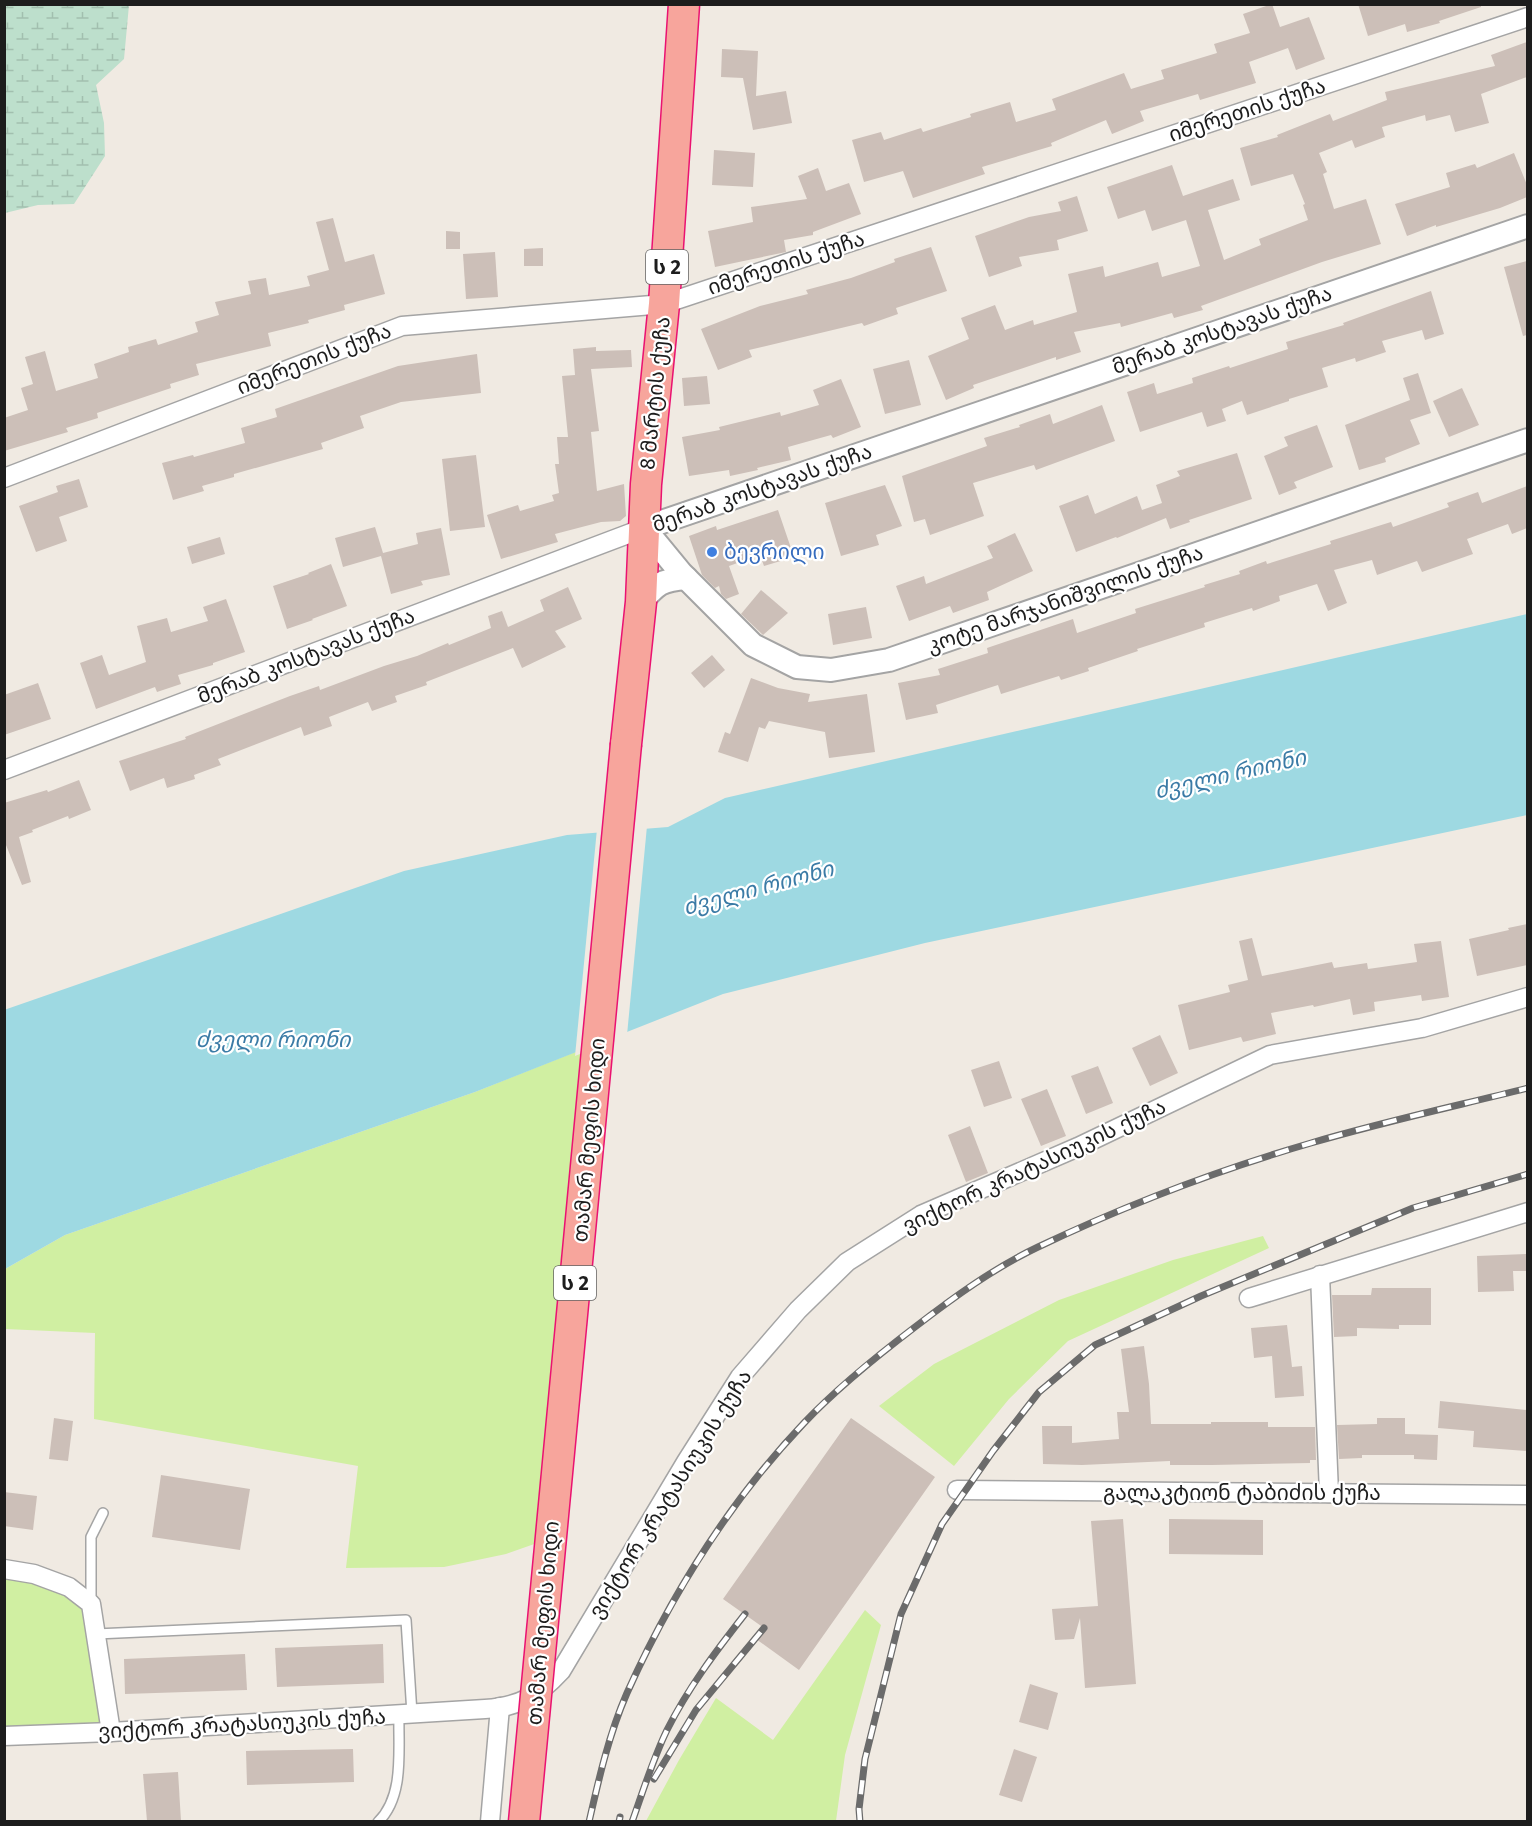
<svg xmlns="http://www.w3.org/2000/svg" width="1532" height="1826" font-family="'Fira Sans','Noto Sans Georgian',sans-serif">
<defs>
<pattern id="wetland-marsh" width="20" height="14" patternUnits="userSpaceOnUse" patternTransform="scale(1.5)"><rect width="20" height="14" fill="#bddfcc"/><path d="M1 5h8M5 5V1M11 12h8M15 12V8" fill="none" stroke="#a2bfaf"/></pattern>
</defs>
<rect width="100%" height="100%" fill="#f0eae2"/>
<g fill="#d0efa2">
<path d="M593 1045 540 1542 506 1554 444 1567 346 1568 358 1466 94 1419 95 1333 5 1329V1269L65 1235 475 1092Z"/>
<path d="M1263 1236 1269 1248 1068 1341 1009 1399 954 1466 879 1406 934 1364 1059 1300 1173 1260Z"/>
<path d="M4 1569 91 1604 111 1732 5 1736Z"/>
<path d="M865 1610 881 1625 845 1755 836 1821H646L679 1760 716 1698 773 1740Z"/>
</g>
<path fill="url(#wetland-marsh)" d="M5 4 129 5 124 59 96 85 104 123 105 156 74 204 38 205 5 213Z"/>
<path fill="#9ed9e2" d="M1527 614V815L925 943 723 994 475 1092 65 1235 5 1269 4 1010 404 871 567 835 668 827 725 798Z"/>
<path fill="#f0eae2" d="M647 826 627 1035 575 1056 597 829Z"/>
<g fill="#ccbfb8">
<path d="M1272 4 1280 27 1309 17 1325 59 1296 70 1288 48 1249 62 1256 83 1200 100 1198 94 1140 111 1144 121 1112 134 1106 120 1051 143 1052 146 982 167 985 174 913 198 903 171 864 182 852 140 881 132 884 140 921 128 923 132 971 117 970 114 1010 102 1016 122 1056 110 1052 99 1124 73 1131 89 1164 79 1161 70 1217 53 1214 44 1250 33 1243 14Z"/>
<path d="M1358 4H1481V7L1439 21 1440 23 1407 32 1405 24 1368 36Z"/>
<path d="M1527 42V77L1481 94 1489 123 1455 132 1450 115 1426 121 1425 115 1382 127 1385 137 1355 148 1352 140 1319 153 1327 172 1323 174 1334 209 1366 199 1381 244 1322 262 1201 306 1203 310 1174 318 1172 313 1121 327 1120 323 1074 332 1081 352 1056 360V357L973 385 974 388 946 400 928 356 969 339 961 318 995 305 1005 330 1033 320 1034 325 1077 312 1068 274 1103 266 1105 277 1158 262 1162 277 1200 266 1186 220 1152 231 1145 210 1118 219 1107 187 1172 165 1183 196 1233 179 1240 200 1208 210 1224 260 1261 245 1259 239 1308 220 1303 205 1305 204 1293 174 1251 186 1240 148 1278 137 1277 135 1330 114 1333 121 1387 100 1385 92 1495 66 1491 55Z"/>
<path d="M722 49 758 51 756 96 786 91 792 123 753 130 743 78 721 77Z"/>
<path d="M714 150 755 153 753 187 712 185Z"/>
<path d="M1514 153 1527 185V197L1500 208 1436 227V225L1407 236 1395 204 1450 187 1446 173 1475 164 1477 168Z"/>
<path d="M818 168 826 191 849 183 861 214 813 232V235L784 240 786 252 715 267 708 231 753 222 751 207 807 199 798 176Z"/>
<path d="M1077 196 1088 231 1057 240 1059 250 1019 257 1022 266 989 277 975 236 1029 217 1061 211 1058 202Z"/>
<path d="M333 218 345 262 374 254 385 294 344 305 345 310 308 320 309 323 268 333 271 346 196 364 199 375 170 384 171 388 97 413 98 418 66 428 68 432 4 451V418L28 410 21 388 33 384 25 357 45 351 56 391 98 378 94 364 129 352 128 347 156 339 158 345 198 332 195 322 219 315 215 302 251 294 248 281 266 278 269 295 310 286 307 276 329 270 316 222Z"/>
<path d="M446 231 460 232V249H446Z"/>
<path d="M931 247 947 291 896 308 898 314 864 326 862 323 749 350 752 357 718 370 701 329 760 306 808 294 806 290 851 278 895 262 894 259Z"/>
<path d="M543 248V266H524V249Z"/>
<path d="M495 252 498 297 466 299 463 254Z"/>
<path d="M1527 261V335L1523 336 1504 267Z"/>
<path d="M1431 291 1444 334 1425 340 1422 330 1382 341 1386 352 1356 362 1355 358 1322 368 1328 387 1289 399V401L1247 415 1242 401 1222 409 1226 421 1207 427 1202 412 1140 432 1127 392 1154 383 1157 394 1193 383 1192 378 1229 366 1230 368 1288 349 1286 342 1344 325 1343 323Z"/>
<path d="M596 347V351L631 350 632 367 591 369 599 431 591 432 597 491 624 484 626 516 620 521 601 522 555 534 558 542 501 559 487 515 518 505 520 511 554 501 552 495 559 493 555 464H559L557 437H568L562 376 575 375 573 349Z"/>
<path d="M477 354 481 393 401 402 360 416 364 428 321 443 323 449 234 474V477L202 486 204 491 173 500 162 463 193 455 194 457 245 443 241 428 277 417 275 409 398 366Z"/>
<path d="M909 360 921 405 885 414 873 369Z"/>
<path d="M1418 373 1431 413 1410 420 1420 444 1385 458 1386 462 1359 470 1345 425 1410 400 1403 378Z"/>
<path d="M707 376 710 404 684 406 682 378Z"/>
<path d="M841 379 861 427 833 438 831 435 788 447 791 460 757 468 758 470 730 476 729 470 689 476 682 437 720 430 719 427 780 412 781 416 819 405 813 390Z"/>
<path d="M1462 388 1479 425 1449 437 1433 401Z"/>
<path d="M1102 405 1115 441 1036 470 1034 465 973 483 984 516 930 535 925 519 914 522 902 476 987 446 984 438 1020 427 1019 425 1050 414 1053 424Z"/>
<path d="M1317 425 1333 467 1294 482 1297 488 1279 495 1264 456 1288 446 1284 437Z"/>
<path d="M1237 453 1252 499 1189 520 1190 522 1170 529 1166 518 1117 538 1116 537 1076 552 1059 506 1088 495 1095 514 1137 496 1142 510 1162 503 1156 485 1180 476 1177 471Z"/>
<path d="M476 455 485 527 450 531 442 459Z"/>
<path d="M79 479 88 507 59 517 67 541 36 552 19 506 58 492 56 486Z"/>
<path d="M885 485 902 526 876 535 879 545 841 556 825 503Z"/>
<path d="M1527 486V528L1512 534 1508 524 1467 539 1473 554 1422 572 1417 561 1377 575 1372 560 1334 570 1347 603 1328 611 1317 584 1279 596 1280 601 1253 611 1252 608 1204 623 1205 627 1137 649 1138 651 1088 668 1089 671 1061 680 1059 676 1001 694 998 685 936 705 938 713 906 720 898 683 940 675 938 669 988 653 987 648 1073 619 1077 633 1136 613 1135 609 1205 587 1204 585 1240 574 1239 571 1266 561 1267 564 1331 544 1330 541 1391 522 1393 527 1449 507 1447 503 1478 492 1482 503Z"/>
<path d="M778 510 794 557 764 566 760 555 729 566 739 594 726 599 721 594 719 586 715 588 702 575 689 536 716 526 717 530Z"/>
<path d="M375 527 383 553 418 544 416 533 441 528 450 575 421 581 423 585 391 594 381 556 343 567 335 538Z"/>
<path d="M1015 533 1033 571 987 592 989 600 953 613 950 606 909 621 896 586 924 576 926 584 993 558 987 546Z"/>
<path d="M220 537 225 554 192 564 187 547Z"/>
<path d="M331 564 347 606 312 619 313 620 287 629 273 586 309 574 308 573Z"/>
<path d="M568 587 582 619 555 631 566 647 522 668 513 648 426 682 427 685 395 696 397 702 372 711 368 702 329 717 332 726 304 736 301 727 218 759 221 765 194 775 195 779 167 788 164 778 130 791 119 761 186 739 185 737 290 696 319 686 320 690 384 666 417 656 448 643 449 645 491 628 488 616 502 611 508 627 544 611 540 600Z"/>
<path d="M761 590 788 613 763 635 741 614Z"/>
<path d="M226 599 245 652 213 663V665L178 675 181 684 157 692 155 687 96 709 80 663 102 655 109 675 146 662 137 626 167 618 171 632 208 621 203 607Z"/>
<path d="M866 607 872 638 833 645 828 614Z"/>
<path d="M712 655 725 670 704 688 691 673Z"/>
<path d="M751 678 778 688 810 694 808 702 867 694 875 752 829 758 825 732 769 721 765 729 759 727 748 762 718 752 725 732 730 734Z"/>
<path d="M38 683 51 719 4 735V695Z"/>
<path d="M79 780 91 810 69 819 68 816 32 830 33 832 19 837 31 882 22 885 4 840V803L47 790 48 792Z"/>
<path d="M1527 924V965L1477 976 1469 939 1509 930 1508 928Z"/>
<path d="M1252 938 1262 976 1332 962 1334 968 1367 963 1368 969 1417 962 1414 944 1441 941 1449 997 1422 1001 1421 995 1374 1002 1375 1011 1353 1015 1350 999 1314 1007 1313 1005 1271 1013 1276 1034 1243 1042 1241 1037 1189 1050 1178 1005 1230 992 1228 985 1248 980 1239 941Z"/>
<path d="M1160 1035 1178 1073 1150 1086 1132 1048Z"/>
<path d="M999 1061 1012 1098 984 1107 971 1070Z"/>
<path d="M1098 1066 1113 1103 1086 1114 1071 1076Z"/>
<path d="M1047 1089 1066 1136 1041 1146 1021 1099Z"/>
<path d="M970 1126 988 1173 966 1182 948 1135Z"/>
<path d="M1527 1254V1271H1513L1514 1291 1478 1292 1477 1256Z"/>
<path d="M1372 1288H1431V1325H1399V1329L1357 1328V1336L1334 1337 1332 1295H1371Z"/>
<path d="M1287 1325 1292 1367 1302 1366 1304 1396 1275 1398 1272 1356 1254 1358 1251 1328Z"/>
<path d="M1144 1346 1149 1384 1151 1424H1211V1422H1268V1427H1315L1316 1460H1310V1463L1212 1465H1170V1461L1082 1465 1043 1464 1042 1426H1072V1443L1119 1439 1117 1412H1129L1121 1349Z"/>
<path d="M1440 1401 1527 1410V1451L1473 1447 1474 1431 1438 1428Z"/>
<path d="M54 1418 73 1421 68 1461 49 1459Z"/>
<path d="M851 1418 935 1477 799 1670 756 1639 764 1628 723 1599Z"/>
<path d="M1377 1418H1405V1434L1438 1435 1437 1460 1414 1459V1455H1362V1458L1339 1459 1337 1425 1377 1424Z"/>
<path d="M161 1475 250 1489 240 1550 152 1537Z"/>
<path d="M4 1492 37 1496 33 1530 4 1526Z"/>
<path d="M1123 1519 1136 1684 1085 1688 1080 1618 1074 1639 1055 1640 1052 1609 1098 1606 1091 1521Z"/>
<path d="M1169 1519 1263 1520V1555L1169 1554Z"/>
<path d="M383 1644 384 1683 277 1687 275 1648Z"/>
<path d="M245 1654 247 1690 125 1694 124 1659Z"/>
<path d="M1030 1684 1058 1693 1048 1730 1019 1722Z"/>
<path d="M353 1749 354 1782 247 1785 246 1751Z"/>
<path d="M1014 1749 1037 1757 1022 1802 999 1795Z"/>
<path d="M178 1772 181 1821H147L143 1774Z"/>
</g>
<g fill="none" stroke-linecap="round" stroke-linejoin="round">
<defs>
<g id="service">
<path d="M91 1604V1537L103 1513"/>
<path d="M96 1634 406 1620 412 1714"/>
<path d="M378 1822C405 1796 398 1749 399 1715"/>
</g>
<g id="minor">
<path d="M4 478 402 326 664 304 1528 17"/>
<path d="M4 770 644 528"/>
<path d="M1320 1275 1329 1493"/>
<path d="M1249 1298 1528 1212"/>
<path d="M957 1490 1528 1495"/>
<path d="M4 1569 34 1574 69 1587 91 1604 111 1732"/>
<path d="M4 1736 111 1732 485 1709C519 1707 538 1696 561 1671L686 1462 740 1377 798 1310 847 1262 921 1215 1078 1147 1270 1055 1422 1028 1528 997"/>
<path d="M490 1822 500 1707"/>
</g>
<g id="tertiary">
<path d="M1528 226 644 528 681 573 753 645 797 667 831 670 889 660 1528 440"/>
<path d="M641 602C657 584 661 580 686 578"/>
</g>
<path id="trunk" d="M626 744 641 602 646 484 664 304 684 4"/>
</defs>
<use href="#service" stroke="#a4a4a4" stroke-width="12"/>
<use href="#minor" stroke="#a4a4a4" stroke-width="21"/>
<use href="#tertiary" stroke="#a4a4a4" stroke-width="26"/>
<use href="#trunk" stroke="#ea1271" stroke-width="33"/>
<use href="#service" stroke="#fff" stroke-width="9"/>
<use href="#minor" stroke="#fff" stroke-width="18"/>
<use href="#tertiary" stroke="#fff" stroke-width="22"/>
<use href="#trunk" stroke="#f7a59c" stroke-width="30"/>
<defs>
<g id="rail">
<path d="M654 1779 696 1710 764 1628"/>
<path d="M589 1822C599 1778 609 1734 627 1693 671 1595 730 1501 804 1423 837 1388 877 1356 915 1327 954 1297 994 1268 1038 1247 1126 1205 1218 1170 1311 1143 1382 1122 1456 1106 1528 1088"/>
<path d="M619 1822 620 1817"/>
<path d="M632 1822C643 1791 653 1759 667 1730 688 1688 716 1651 745 1614"/>
<path d="M860 1822 859 1809 865 1759 901 1614 942 1524 993 1451 1039 1392 1095 1345 1201 1296 1413 1208 1528 1174"/>
</g>
</defs>
<use href="#rail" stroke="#6b6b6b" stroke-width="7"/>
<use href="#rail" stroke="#fff" stroke-width="4.5" stroke-dasharray="14" stroke-linecap="butt"/>
<defs>
<path id="trunk-bridge" d="M524 1822 626 744"/>
</defs>
<use href="#trunk-bridge" stroke="#ea1271" stroke-width="33" stroke-linecap="butt"/>
<use href="#trunk-bridge" stroke="#f7a59c" stroke-width="30"/>
</g>
<circle fill="#3f7fe0" stroke="#fff" stroke-width="2" cx="712" cy="552" r="6"/>
<g text-anchor="middle" dominant-baseline="central" stroke-width="4.5" stroke-linejoin="round" paint-order="stroke">
<g fill="#fff" stroke="#616161" stroke-width="1.5">
<rect x="646" y="250" width="42" height="34" rx="4.5"/>
<rect x="554" y="1266" width="42" height="34" rx="4.5"/>
</g>
<g font-size="20" font-weight="bold" fill="#1d1d1d">
<text x="667" y="267">ს 2</text>
<text x="575" y="1283">ს 2</text>
</g>
<g font-size="21" fill="#1d1d1d" stroke="#fff">
<text transform="translate(1247 110) rotate(-18)">იმერეთის ქუჩა</text>
<text transform="translate(786 263) rotate(-18)">იმერეთის ქუჩა</text>
<text transform="translate(1222 330) rotate(-19)">მერაბ კოსტავას ქუჩა</text>
<text transform="translate(314 359) rotate(-21)">იმერეთის ქუჩა</text>
<text transform="translate(655 393) rotate(-84)">8 მარტის ქუჩა</text>
<text transform="translate(762 488) rotate(-19)">მერაბ კოსტავას ქუჩა</text>
<text transform="translate(1065 599) rotate(-19)">კოტე მარჯანიშვილის ქუჩა</text>
<text transform="translate(306 656) rotate(-21)">მერაბ კოსტავას ქუჩა</text>
<text transform="translate(589 1140) rotate(-85)">თამარ მეფის ხიდი</text>
<text transform="translate(1034 1166) rotate(-25)">ვიქტორ კრატასიუკის ქუჩა</text>
<text x="1242" y="1493">გალაკტიონ ტაბიძის ქუჩა</text>
<text transform="translate(670 1494) rotate(-58)">ვიქტორ კრატასიუკის ქუჩა</text>
<text transform="translate(543 1623) rotate(-85)">თამარ მეფის ხიდი</text>
<text transform="translate(242 1724) rotate(-3)">ვიქტორ კრატასიუკის ქუჩა</text>
</g>
<g font-size="21" fill="#366cbe" stroke="#fff" text-anchor="start">
<text x="724" y="552">ბევრილი</text>
</g>
<g font-size="22" font-style="italic" fill="#3b7ba6" stroke="#fff">
<text transform="translate(1230 774) rotate(-13)">ძველი რიონი</text>
<text transform="translate(758 888) rotate(-15)">ძველი რიონი</text>
<text x="273" y="1039">ძველი რიონი</text>
</g>
</g>
<rect width="1532" height="1826" fill="none" stroke="#1d1d1d" stroke-width="12"/>
</svg>
